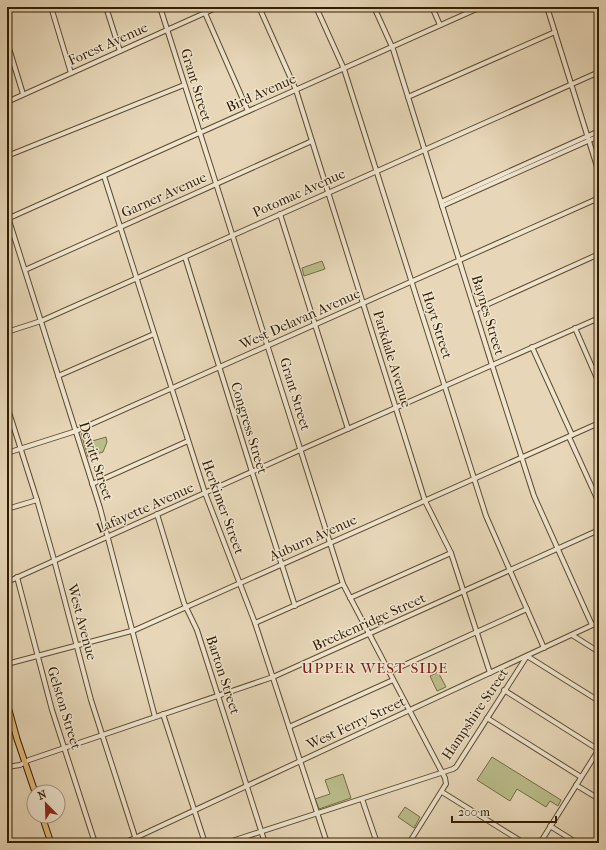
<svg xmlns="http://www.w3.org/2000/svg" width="606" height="850" font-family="'IM FELL French Canon',serif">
<rect width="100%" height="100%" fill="#e7d7b8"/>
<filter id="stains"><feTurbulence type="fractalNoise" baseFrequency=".005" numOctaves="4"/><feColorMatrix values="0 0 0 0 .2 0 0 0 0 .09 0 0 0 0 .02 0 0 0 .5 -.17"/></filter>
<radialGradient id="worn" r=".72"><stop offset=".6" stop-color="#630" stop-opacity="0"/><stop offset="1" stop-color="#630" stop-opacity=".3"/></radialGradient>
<g fill="#babd8b" stroke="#766e46">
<path d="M322 261 325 269 304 276 302 268Z"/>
<path d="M86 432 89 442 106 437 107 442 103 452 88 457 81 434Z"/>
<path d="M438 672 446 687 437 691 430 676Z"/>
<path d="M492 757 561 800 558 806 550 801 546 807 517 789 510 801 477 780Z"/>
<path d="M343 774 351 798 319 809 315 799 330 794 325 780Z"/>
<path d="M405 807 420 817 414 828 398 817Z"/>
</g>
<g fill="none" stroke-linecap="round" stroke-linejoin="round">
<defs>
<g id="minor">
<path d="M51 7 71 73"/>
<path d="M106 7 120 51"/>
<path d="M160 7 343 584 445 778 446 784 444 787 409 843"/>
<path d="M259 7 296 90 425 501 451 553 490 673"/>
<path d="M316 7 344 69 486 516 544 648"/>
<path d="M374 7 393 49 492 365 534 496 592 625"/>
<path d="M432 7 440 25"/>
<path d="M547 7 599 173"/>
<path d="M205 13 248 111"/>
<path d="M7 42 23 94"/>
<path d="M408 97 555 32"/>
<path d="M7 102 218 7"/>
<path d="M7 156 184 85"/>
<path d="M104 176 205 493 255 623 327 843"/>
<path d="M441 202 599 131"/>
<path d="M442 206 599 136"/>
<path d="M7 214 100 508 155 717"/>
<path d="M280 214 348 429"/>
<path d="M7 219 481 7"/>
<path d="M185 257 252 472 295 606"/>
<path d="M25 270 312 141"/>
<path d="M475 310 599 254"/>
<path d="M575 328 599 383"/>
<path d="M7 332 41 321 599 72"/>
<path d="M532 347 572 435"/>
<path d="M58 376 154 334"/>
<path d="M7 406 37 500 53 556 91 700 137 843"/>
<path d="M569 437 599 503"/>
<path d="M7 453 76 431 599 198"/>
<path d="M92 484 188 441"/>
<path d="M7 509 37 500"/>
<path d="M157 514 184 603 197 630 265 843"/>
<path d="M17 577 52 710 95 843"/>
<path d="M7 582 300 450 599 318"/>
<path d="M350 598 451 553"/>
<path d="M255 623 343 584"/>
<path d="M572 635 599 652"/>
<path d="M7 664 135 630 599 423"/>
<path d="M389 672 527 609"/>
<path d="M504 690 599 750"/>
<path d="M163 714 205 843"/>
<path d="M487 718 581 777"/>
<path d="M289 727 393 680"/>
<path d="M7 767 20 765 29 760 273 677 599 530"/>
<path d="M576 785 599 799"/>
<path d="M442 792 524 843"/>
<path d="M362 799 377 843"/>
<path d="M550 826 577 843"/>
<path d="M123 843 135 838 599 622"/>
<path d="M226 843 453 769 456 767 527 656 599 701"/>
<path d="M540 843 599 749"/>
</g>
<g id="major">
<path d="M7 703 17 739 35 792"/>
<path d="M42 816 51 843"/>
</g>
</defs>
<use href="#minor" stroke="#604c2f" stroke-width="6"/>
<use href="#major" stroke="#331e01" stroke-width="7"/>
<use href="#minor" stroke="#efe5d1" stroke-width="4"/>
<use href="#major" stroke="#e4bc7c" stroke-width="5"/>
</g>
<g text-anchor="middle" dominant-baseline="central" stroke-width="3" stroke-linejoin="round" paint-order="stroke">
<g font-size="14" fill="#331e01" stroke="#efe5d1">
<text transform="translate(108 44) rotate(-24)">Forest Avenue</text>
<text transform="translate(196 85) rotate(73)">Grant Street</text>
<text transform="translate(261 93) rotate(-24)">Bird Avenue</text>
<text transform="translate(299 193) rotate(-24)">Potomac Avenue</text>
<text transform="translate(164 195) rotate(-24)">Garner Avenue</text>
<text transform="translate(488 315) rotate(73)">Baynes Street</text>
<text transform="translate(300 319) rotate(-24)">West Delavan Avenue</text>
<text transform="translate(437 325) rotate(72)">Hoyt Street</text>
<text transform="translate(392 359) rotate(73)">Parkdale Avenue</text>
<text transform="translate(295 394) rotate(73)">Grant Street</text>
<text transform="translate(249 428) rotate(73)">Congress Street</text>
<text transform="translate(96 461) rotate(72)">Dewitt Street</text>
<text transform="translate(223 507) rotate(70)">Herkimer Street</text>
<text transform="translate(145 508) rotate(-24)">Lafayette Avenue</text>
<text transform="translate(313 538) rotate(-24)">Auburn Avenue</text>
<text transform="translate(82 622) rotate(75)">West Avenue</text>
<text transform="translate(369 622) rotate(-24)">Breckenridge Street</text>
<text transform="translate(223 675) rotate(72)">Barton Street</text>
<text transform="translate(64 708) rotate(73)">Gelston Street</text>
<text transform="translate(475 714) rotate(-56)">Hampshire Street</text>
<text transform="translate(356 723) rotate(-25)">West Ferry Street</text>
</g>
<g font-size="15" letter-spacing="1" fill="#7a1f14" stroke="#efe5d1">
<text x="375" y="668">UPPER WEST SIDE</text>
</g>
</g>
<rect width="606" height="850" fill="none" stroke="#e7d7b8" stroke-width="24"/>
<rect x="8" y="8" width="590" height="834" fill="none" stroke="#331e01" stroke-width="2"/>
<rect x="12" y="12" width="582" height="826" fill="none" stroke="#331e01"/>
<g transform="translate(46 804) rotate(337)"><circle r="19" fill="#efe5d1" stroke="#a4957e"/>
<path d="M0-3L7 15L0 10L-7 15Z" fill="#8f2418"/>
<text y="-6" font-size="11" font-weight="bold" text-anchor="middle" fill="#331e01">N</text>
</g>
<path d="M452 816v6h104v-6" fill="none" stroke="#331e01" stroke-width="2"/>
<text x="458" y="816" font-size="12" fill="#331e01" stroke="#efe5d1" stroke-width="3" paint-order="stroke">200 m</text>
<rect width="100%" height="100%" filter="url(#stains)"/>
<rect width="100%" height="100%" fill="url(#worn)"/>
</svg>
